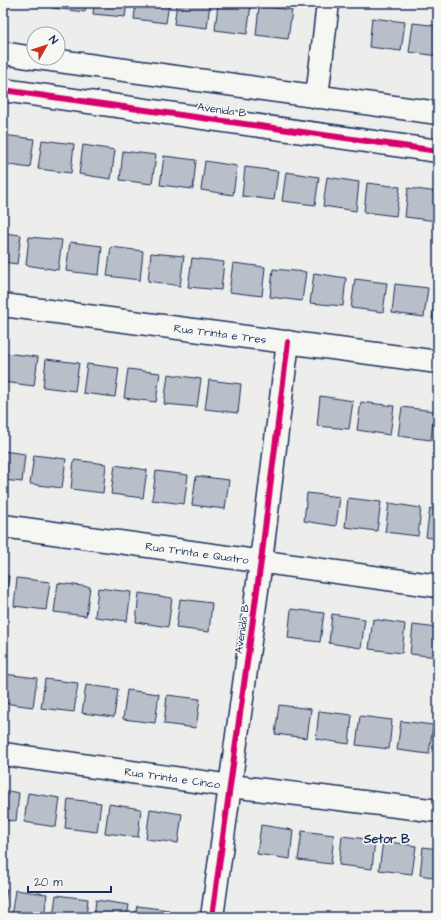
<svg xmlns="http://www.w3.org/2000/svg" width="441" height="920" font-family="'Architects Daughter',sans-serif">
<rect width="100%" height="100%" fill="#edeeec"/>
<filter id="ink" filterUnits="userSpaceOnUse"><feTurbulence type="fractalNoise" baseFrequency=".025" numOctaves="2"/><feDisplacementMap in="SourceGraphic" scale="8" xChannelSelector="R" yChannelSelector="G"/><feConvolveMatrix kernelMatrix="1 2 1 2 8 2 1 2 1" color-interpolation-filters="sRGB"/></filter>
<g filter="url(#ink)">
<g fill="#b9bfc8" stroke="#1b2f5e">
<path d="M13 3H44V7Z"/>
<path d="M53 3H86L85 12 52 8Z"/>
<path d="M94 3H127L125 17 93 14Z"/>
<path d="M136 3H169L166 23 134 19Z"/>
<path d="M177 3H210L207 28 174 24Z"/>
<path d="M218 3 251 5 247 34 215 30Z"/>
<path d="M259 6 292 10 288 39 256 35Z"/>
<path d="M372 18 405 22 401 51 369 47Z"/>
<path d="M413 23 438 26V56L409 52Z"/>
<path d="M3 135 34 139 30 168 3 164Z"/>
<path d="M42 140 74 144 71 173 38 169Z"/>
<path d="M83 145 115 150 111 179 79 174Z"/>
<path d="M123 151 156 155 152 184 120 180Z"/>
<path d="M164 156 196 160 193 189 160 185Z"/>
<path d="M205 161 237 166 233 195 201 190Z"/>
<path d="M245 167 278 171 274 200 242 196Z"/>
<path d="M286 172 319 177 315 205 282 201Z"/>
<path d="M327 177 359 182 356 211 323 206Z"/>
<path d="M367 183 400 187 396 216 364 212Z"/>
<path d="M408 188 438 192 437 221 405 217Z"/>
<path d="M3 233 21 235 17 264 3 262Z"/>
<path d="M29 237 62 240 58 270 26 265Z"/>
<path d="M70 242 102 246 99 275 66 271Z"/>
<path d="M111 247 143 251 140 280 107 276Z"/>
<path d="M151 253 184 256 180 286 148 281Z"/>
<path d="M192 258 224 262 221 290 188 287Z"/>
<path d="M233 263 265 267 262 296 229 292Z"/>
<path d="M273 269 306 272 302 301 270 297Z"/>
<path d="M314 273 346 278 343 306 310 303Z"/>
<path d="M355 279 387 283 383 312 351 308Z"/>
<path d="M395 284 428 288 424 317 392 313Z"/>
<path d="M436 289 438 290V319H432Z"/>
<path d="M5 353 38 357 34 386 3 382Z"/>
<path d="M46 359 79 363 75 391 43 387Z"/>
<path d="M87 364 119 368 115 397 83 393Z"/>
<path d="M128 369 160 373 156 402 124 398Z"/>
<path d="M168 374 201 379 197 407 164 404Z"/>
<path d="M209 380 241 384 238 413 205 409Z"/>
<path d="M320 396 353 401 349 429 317 426Z"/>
<path d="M361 402 394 406 390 435 357 430Z"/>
<path d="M402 407 434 411 431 440 398 436Z"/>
<path d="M3 451 25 454 22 482 3 480Z"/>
<path d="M34 455 66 459 62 488 30 484Z"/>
<path d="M74 460 106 464 103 493 71 489Z"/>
<path d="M115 465 147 470 143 498 111 494Z"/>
<path d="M156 471 188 475 184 504 152 500Z"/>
<path d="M196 476 229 480 225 509 192 505Z"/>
<path d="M307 493 340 497 336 526 304 521Z"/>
<path d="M348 498 381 502 377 531 345 527Z"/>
<path d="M389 503 421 508 418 536 385 532Z"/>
<path d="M430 508 438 509V539L426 537Z"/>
<path d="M3 576H9L5 605H3Z"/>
<path d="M17 578 50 582 46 610 14 606Z"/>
<path d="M58 583 90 587 86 616 54 612Z"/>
<path d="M98 588 131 592 127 621 95 617Z"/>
<path d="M139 593 172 598 168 627 136 622Z"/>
<path d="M180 599 212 603 209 632 176 628Z"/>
<path d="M291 609 324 613 320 642 288 638Z"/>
<path d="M332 614 365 619 361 648 329 643Z"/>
<path d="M373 619 405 624 402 653 369 649Z"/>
<path d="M413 625 438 628V657L410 654Z"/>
<path d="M4 674 37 678 33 707 3 703Z"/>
<path d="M45 679 78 683 74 712 41 708Z"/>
<path d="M86 685 118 689 114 717 82 713Z"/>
<path d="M127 690 159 694 155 723 123 719Z"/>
<path d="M167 695 200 699 196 728 164 724Z"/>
<path d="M279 705 311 709 307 738 275 734Z"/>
<path d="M319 711 352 715 349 744 316 739Z"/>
<path d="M360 716 392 720 389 749 356 745Z"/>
<path d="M401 721 433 725 429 754 397 750Z"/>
<path d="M3 790 19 793 16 821 3 820Z"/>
<path d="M28 793 60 798 56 827 24 822Z"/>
<path d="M68 799 101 803 97 832 65 828Z"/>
<path d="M109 804 141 809 138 837 105 833Z"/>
<path d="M150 809 182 814 178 843 146 839Z"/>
<path d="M261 825 293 830 290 859 257 854Z"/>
<path d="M302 831 334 835 331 864 298 860Z"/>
<path d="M342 836 375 840 372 869 339 865Z"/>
<path d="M383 841 416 846 412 874 379 870Z"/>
<path d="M423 847 438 849V878L420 875Z"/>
<path d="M3 888 7 889 3 917Z"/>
<path d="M15 890 47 894 44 917H11Z"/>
<path d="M56 895 88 899 86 917H53Z"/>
<path d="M96 900 129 905 127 917H94Z"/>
<path d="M137 906 169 910 168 917H135Z"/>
</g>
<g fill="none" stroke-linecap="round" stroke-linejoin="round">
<defs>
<g id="street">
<path d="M317 97 328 3"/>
<path id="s1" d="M3 305 438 362"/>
<path id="s2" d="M3 526 438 586"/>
<path id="s3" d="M3 754 231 786 438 811"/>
<path d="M212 917 261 561 288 342"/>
</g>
<g id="secondary">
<path d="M3 53 34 58"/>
<path d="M37 58 438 113"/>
<path d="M3 90 438 151"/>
</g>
</defs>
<use href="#street" stroke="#1b2f5e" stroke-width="25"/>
<use href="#secondary" stroke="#1b2f5e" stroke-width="25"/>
<use href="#street" stroke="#f6f6f2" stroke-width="22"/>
<use href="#secondary" stroke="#f6f6f2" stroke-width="22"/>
<defs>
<g id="cycleway">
<path d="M3 90 438 151"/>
<path d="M212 917 261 561 288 342"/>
</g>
</defs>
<use href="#cycleway" stroke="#f6f6f2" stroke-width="8"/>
<use href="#cycleway" stroke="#d6006c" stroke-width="6"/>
</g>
</g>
<g text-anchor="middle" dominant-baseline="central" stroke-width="3.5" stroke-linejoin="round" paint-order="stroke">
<g font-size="11" fill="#1b2f5e" stroke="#f6f6f2">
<text transform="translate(222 110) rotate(8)">Avenida B</text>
<text stroke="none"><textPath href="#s1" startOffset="219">Rua Trinta e Tres</textPath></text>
<text stroke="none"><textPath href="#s2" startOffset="196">Rua Trinta e Quatro</textPath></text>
<text transform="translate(242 629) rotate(-82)">Avenida B</text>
<text stroke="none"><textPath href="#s3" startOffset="171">Rua Trinta e Cinco</textPath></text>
</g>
<g font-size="12" font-weight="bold" fill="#1b2f5e" stroke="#f6f6f2">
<text x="387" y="839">Setor B</text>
</g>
</g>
<rect width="441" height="920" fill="none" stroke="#f6f6f2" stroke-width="16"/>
<rect x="8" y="8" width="425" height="904" fill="none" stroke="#1b2f5e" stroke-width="1.5" filter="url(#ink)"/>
<g transform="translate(46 46) rotate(51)"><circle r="19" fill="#f6f6f2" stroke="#9ea6b7"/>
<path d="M0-3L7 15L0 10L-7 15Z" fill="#c8321e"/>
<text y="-6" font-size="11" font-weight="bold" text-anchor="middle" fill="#1b2f5e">N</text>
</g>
<path d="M28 886v6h83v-6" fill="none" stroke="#1b2f5e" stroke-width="2"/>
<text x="34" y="886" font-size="12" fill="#1b2f5e" stroke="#f6f6f2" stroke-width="3" paint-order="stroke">20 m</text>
</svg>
